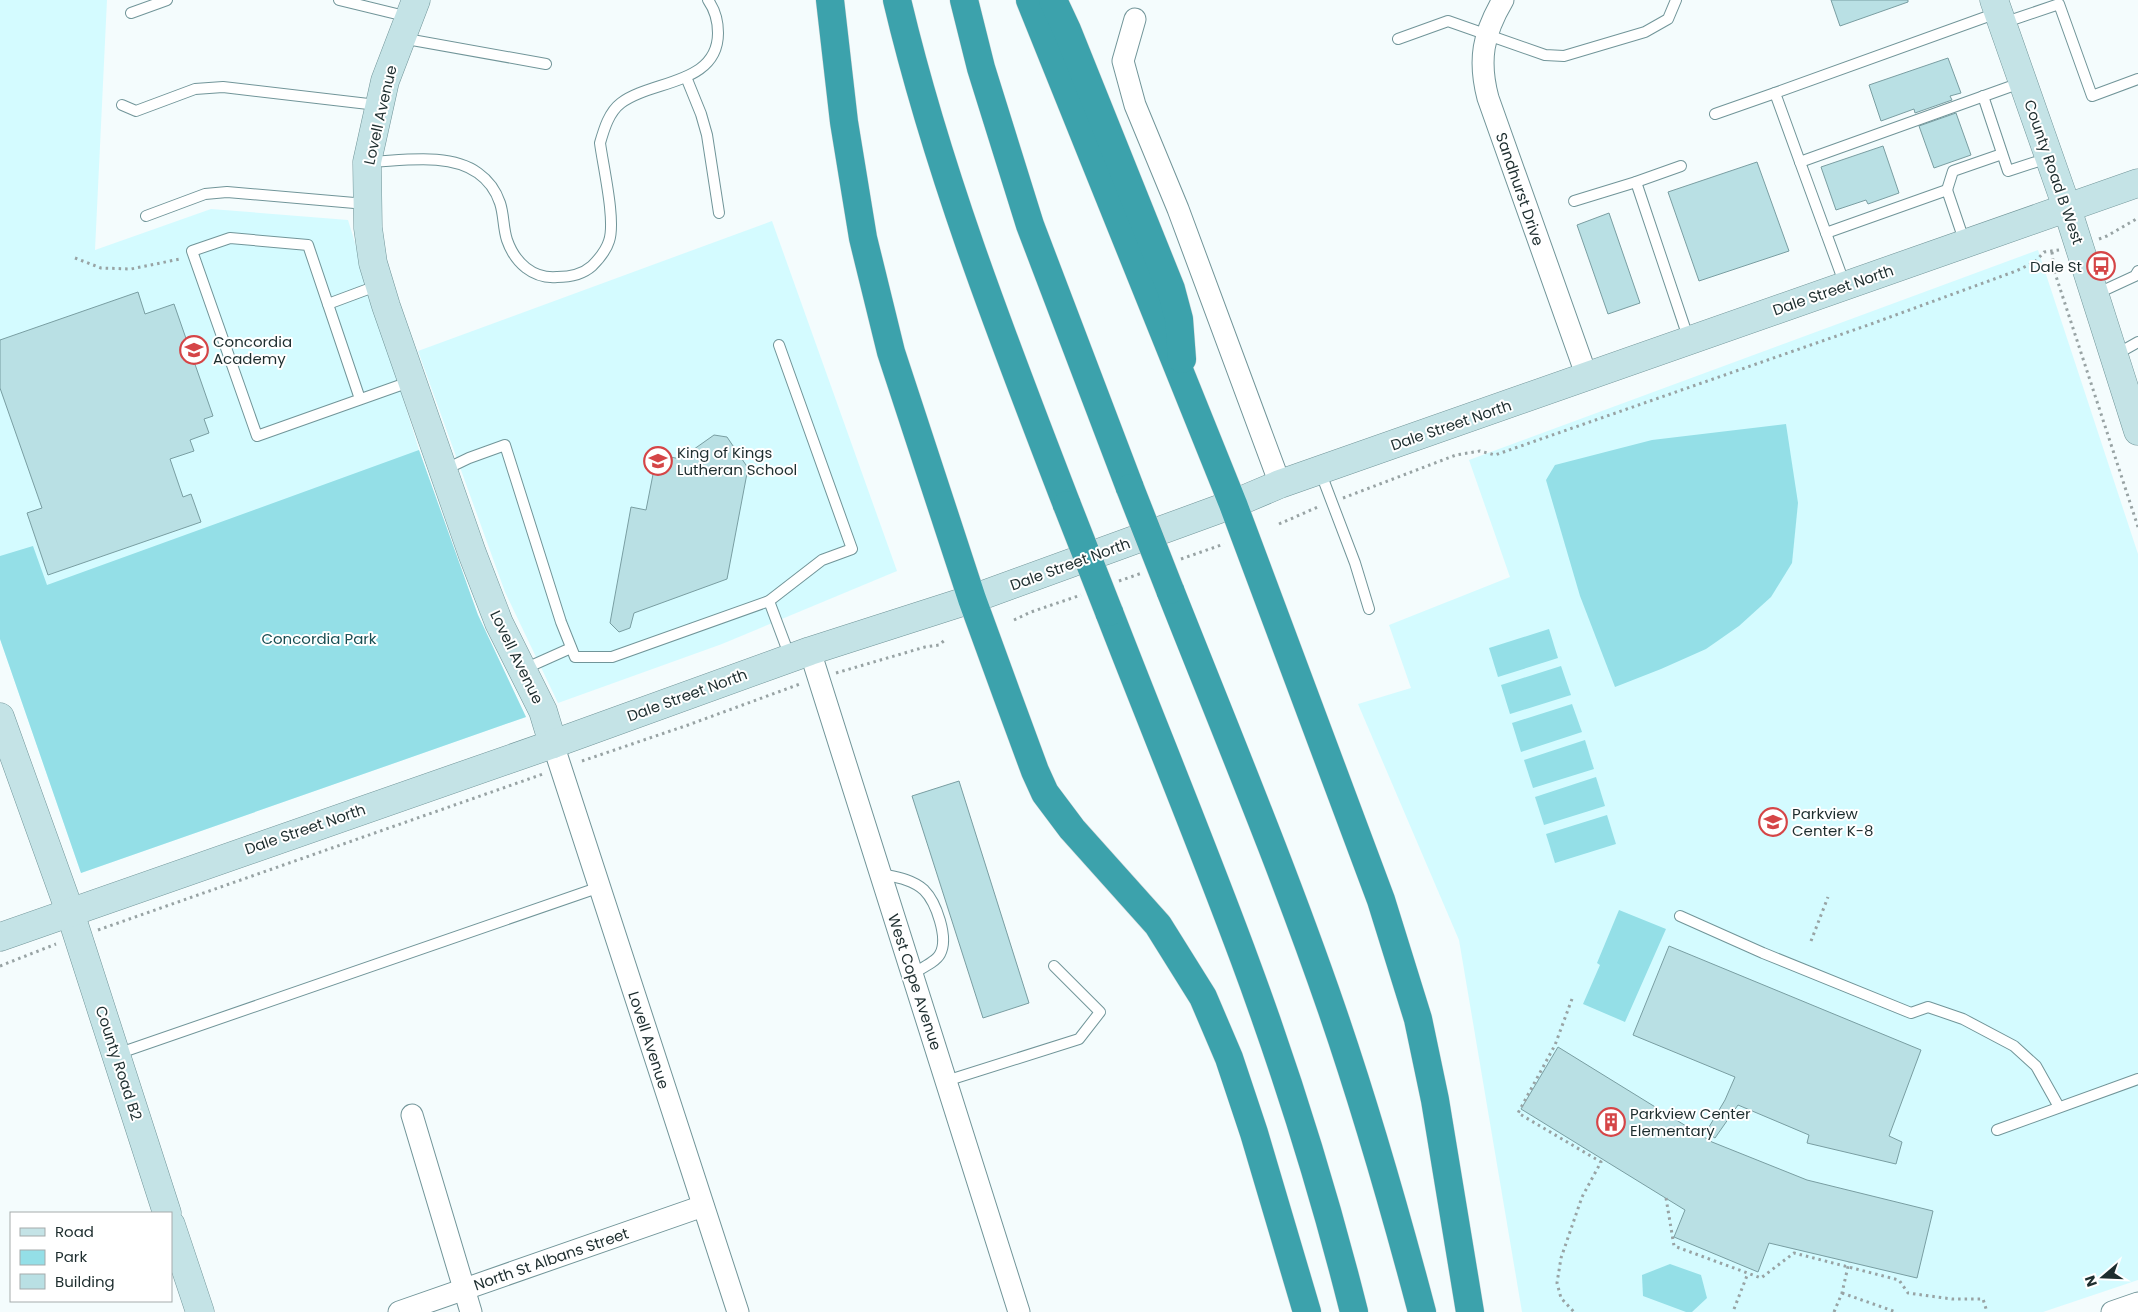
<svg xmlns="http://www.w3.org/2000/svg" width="2138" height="1312" font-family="Poppins,sans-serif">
<rect width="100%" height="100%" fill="#f4fcfd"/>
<g fill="#d4fbff">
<path d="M0 0H107L95 250 211 209 348 220 419 450 465 582 478 615 526 717 81 873 0 639Z"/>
<path d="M772 221 897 571 722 644 558 703 505 592 418 351Z"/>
<path d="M2038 250 2138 554V1280L2043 1312H1522L1459 940 1358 704 1411 688 1389 625 1510 577 1469 460Z"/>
</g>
<g fill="#94dfe7">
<path d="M1786 424 1798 503 1792 563 1771 597 1739 626 1706 649 1661 669 1615 687 1580 596 1546 480 1555 465 1652 440Z"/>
<path d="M419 450 478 615 526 717 81 873 0 639V556L33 546 47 585Z"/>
<path d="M1549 629 1558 658 1498 677 1489 648Z"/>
<path d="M1561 666 1571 695 1510 714 1501 685Z"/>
<path d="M1572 704 1582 732 1521 752 1512 723Z"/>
<path d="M1585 740 1594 769 1533 788 1524 760Z"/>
<path d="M1596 777 1605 806 1544 825 1535 797Z"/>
<path d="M1607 815 1616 844 1555 863 1546 834Z"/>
<path d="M1619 910 1666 929 1625 1022 1583 1004 1600 965 1597 963Z"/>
<path d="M1670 1264 1701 1275 1707 1298 1692 1312H1686L1643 1296 1642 1275Z"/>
</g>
<g fill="#b9e0e4" stroke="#799ea2">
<path d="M1831 0H1908V2L1840 26Z"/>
<path d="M1948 58 1961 93 1950 96 1952 100 1915 113 1914 109 1881 121 1869 85Z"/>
<path d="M1956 113 1971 155 1934 168 1919 126Z"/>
<path d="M1883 146 1899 193 1868 204 1866 200 1836 210 1821 167Z"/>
<path d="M1757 162 1789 251 1699 281 1668 192Z"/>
<path d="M1609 213 1640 303 1608 314 1577 225Z"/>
<path d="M138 292 145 314 174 304 213 416 204 419 209 433 190 440 194 451 170 459 183 497 191 494 201 522 48 575 27 513 42 508 0 388V340Z"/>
<path d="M714 435 727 437 748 468 727 579 634 613 630 628 619 632 610 623 631 507 646 510 657 454 680 459Z"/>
<path d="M959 781 1029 1003 983 1018 912 796Z"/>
<path d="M1669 946 1921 1050 1889 1136 1902 1142 1896 1164 1807 1143 1809 1135 1738 1105 1715 1138 1706 1132 1725 1100 1735 1077 1633 1035Z"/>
<path d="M1558 1047 1712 1142 1807 1180 1933 1211 1917 1278 1769 1243 1758 1272 1674 1237 1685 1210 1521 1109Z"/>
</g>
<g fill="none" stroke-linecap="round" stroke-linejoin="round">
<defs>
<g id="lane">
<path d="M339 0 409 17"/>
<path d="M131 13 167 0"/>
<path d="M2003 23 2059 4 2092 96 2138 79"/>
<path d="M401 38 546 64"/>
<path d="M1398 39 1448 21 1545 55 1564 56 1645 32 1668 19 1676 0"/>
<path d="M686 77 701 114 707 135 719 213"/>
<path d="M1983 96 2008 171 2048 158"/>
<path d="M122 105 136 111 195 89 223 87 377 105"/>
<path d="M1715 114 1775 93"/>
<path d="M367 162C402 161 449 152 478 173 488 180 496 191 500 203 504 215 503 228 507 240 515 263 533 279 557 277 570 277 583 274 592 266 600 258 606 251 609 241 616 221 603 166 600 143 604 129 609 112 621 103 651 80 718 85 718 33 718 21 715 10 708 0"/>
<path d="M1800 162 1775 93 1997 13"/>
<path d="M1636 182 1689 340"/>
<path d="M1947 190 1953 171 2002 154"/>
<path d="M1574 201 1636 182 1681 166"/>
<path d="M146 216 205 194 227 192 366 204"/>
<path d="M1826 233 1947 190 1965 243"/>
<path d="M1845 285 1800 162 2023 82"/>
<path d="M2096 294 2135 276 2138 271"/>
<path d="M328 304 379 285"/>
<path d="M2115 355 2138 342"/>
<path d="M360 399 308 245 230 238 192 251 257 436 412 381"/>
<path d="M444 470 469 458 505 445 561 622 575 657H612L769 601 822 560 852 549 779 345"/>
<path d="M1320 471 1355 563 1369 609"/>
<path d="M769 601 790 657"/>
<path d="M524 669 571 648"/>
<path d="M881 874C895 877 912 879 924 890 936 902 949 938 940 954 936 962 920 969 912 974"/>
<path d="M1680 916 1763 953 1911 1013 1928 1007 1963 1019 2014 1046 2036 1066 2059 1107"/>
<path d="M117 1054 600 887"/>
<path d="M946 1081 1079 1039 1100 1012 1054 966"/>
<path d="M1997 1130 2138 1079"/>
</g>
<g id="street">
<path d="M1503 0C1483 34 1478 60 1488 98L1587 377"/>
<path d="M1135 19 1123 61 1135 105 1178 209 1280 484"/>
<path d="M810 651 1019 1312"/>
<path d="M553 744 738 1312"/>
<path d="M412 1115 471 1312"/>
<path d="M399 1312 703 1206"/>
<path d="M2112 1312 2138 1303"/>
</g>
<g id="secondary">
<path d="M416 0 385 81 367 162 368 228 373 263 386 306 472 553 499 623 543 711 553 744"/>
<path d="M1994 0 2067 208 2138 431"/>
<path d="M0 717 70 912 167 1213"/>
<path d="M0 937 553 744 810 651 972 599 1233 504 1280 484 2138 183"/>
<path d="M171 1225 200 1312"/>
</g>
<g id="highway">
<path d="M830 0 844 122 863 238 891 352 972 599 1007 695 1035 771 1045 793 1072 829 1158 925 1203 997 1229 1058 1254 1133 1307 1312"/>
<path d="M897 0C938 173 1003 339 1067 505"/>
<path d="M964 0 981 68 1030 225 1130 488"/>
<path d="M1030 0 1233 504 1381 900 1418 1019 1435 1100 1470 1312"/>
<path d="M1053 0 1067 30 1171 289 1179 319 1182 359"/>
<path d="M1170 590C1225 729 1283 868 1332 1010 1366 1109 1395 1210 1422 1312"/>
<path d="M1109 612C1154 728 1201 842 1244 958 1287 1074 1324 1192 1354 1312"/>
</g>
</defs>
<use href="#lane" stroke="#719599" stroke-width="12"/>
<use href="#street" stroke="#719599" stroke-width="23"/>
<use href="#secondary" stroke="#719599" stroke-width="29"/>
<use href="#highway" stroke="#d6d9da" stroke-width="29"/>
<g stroke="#98a3a4" stroke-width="3" stroke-dasharray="2.5 4" stroke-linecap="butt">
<path d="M2099 239 2107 236 2138 218"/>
<path d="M2052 252 2054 270 2138 527"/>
<path d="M75 258 101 268 131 269 180 259"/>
<path d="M1343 498 1456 455 1480 451 1495 455 1871 324 2016 271 2035 262 2044 252 2059 250"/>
<path d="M1279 524 1320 506"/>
<path d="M1181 559 1224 544"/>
<path d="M1119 581 1142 573"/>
<path d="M1014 620 1031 612 1081 595"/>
<path d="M836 673 925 647 939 645 946 639"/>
<path d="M582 761 688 725 800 684"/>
<path d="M98 930 543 774"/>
<path d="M1811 941 1828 897"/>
<path d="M0 966 56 944"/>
<path d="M1572 999 1555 1045 1518 1113 1601 1162 1582 1197 1561 1258 1557 1283 1561 1298 1574 1312"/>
<path d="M1666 1198 1674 1246 1761 1278 1794 1253 1899 1280 1908 1293 1952 1299H1983L1987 1312"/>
<path d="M1842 1293 1896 1312"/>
<path d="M1734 1309 1748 1273"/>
<path d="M1834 1312 1842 1293 1849 1262"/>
</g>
<use href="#lane" stroke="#fff" stroke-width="10"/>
<use href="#street" stroke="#fff" stroke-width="21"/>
<use href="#secondary" stroke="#c4e3e6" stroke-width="28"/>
<use href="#highway" stroke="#3ca2ac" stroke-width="28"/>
<defs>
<g id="highway-bridge">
<path d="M1130 488 1170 590"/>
<path d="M1067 505 1109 612"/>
</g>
</defs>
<use href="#highway-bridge" stroke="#d6d9da" stroke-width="29" stroke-linecap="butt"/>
<use href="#highway-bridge" stroke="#3ca2ac" stroke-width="28"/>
</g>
<defs>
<symbol id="bus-ring" viewBox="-11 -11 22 22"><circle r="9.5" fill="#fff" stroke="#d54547" stroke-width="1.5"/><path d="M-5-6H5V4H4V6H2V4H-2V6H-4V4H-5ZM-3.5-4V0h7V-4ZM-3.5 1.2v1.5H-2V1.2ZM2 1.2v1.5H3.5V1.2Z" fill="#d54547"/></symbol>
<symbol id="school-ring" viewBox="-11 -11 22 22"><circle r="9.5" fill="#fff" stroke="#d54547" stroke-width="1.5"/><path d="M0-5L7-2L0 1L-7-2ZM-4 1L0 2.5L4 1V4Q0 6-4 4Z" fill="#d54547"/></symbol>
<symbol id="building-ring" viewBox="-11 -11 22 22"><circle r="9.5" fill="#fff" stroke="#d54547" stroke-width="1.5"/><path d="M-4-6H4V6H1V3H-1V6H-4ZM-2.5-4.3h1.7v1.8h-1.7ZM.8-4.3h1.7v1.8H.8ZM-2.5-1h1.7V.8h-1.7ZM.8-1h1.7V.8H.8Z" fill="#d54547"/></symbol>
</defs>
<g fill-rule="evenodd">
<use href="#bus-ring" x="2085" y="250" width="32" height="32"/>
<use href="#school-ring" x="178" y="334" width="32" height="32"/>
<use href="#school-ring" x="642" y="445" width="32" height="32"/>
<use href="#school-ring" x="1757" y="806" width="32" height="32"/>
<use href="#building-ring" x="1595" y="1106" width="32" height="32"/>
</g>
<g text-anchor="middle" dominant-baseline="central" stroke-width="4" stroke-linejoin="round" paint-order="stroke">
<g font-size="15" fill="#1e2e2f" stroke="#fff">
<text transform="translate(380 115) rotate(-77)">Lovell Avenue</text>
<text transform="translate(2054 172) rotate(71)">County Road B West</text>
<text transform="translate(1520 189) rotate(71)">Sandhurst Drive</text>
<text transform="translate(1833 290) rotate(-19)">Dale Street North</text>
<text transform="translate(1451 425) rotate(-19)">Dale Street North</text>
<text transform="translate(1070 564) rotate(-20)">Dale Street North</text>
<text transform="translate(517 657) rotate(64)">Lovell Avenue</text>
<text transform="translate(687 695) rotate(-20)">Dale Street North</text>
<text transform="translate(305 829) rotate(-19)">Dale Street North</text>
<text transform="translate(915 982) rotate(72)">West Cope Avenue</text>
<text transform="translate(649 1040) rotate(72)">Lovell Avenue</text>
<text transform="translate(119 1063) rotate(72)">County Road B2</text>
<text transform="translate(551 1259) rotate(-19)">North St Albans Street</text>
</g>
<g font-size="15" fill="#1e2e2f" stroke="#fff" text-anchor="start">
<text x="2082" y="266" text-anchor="end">Dale St</text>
<text x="213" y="341">Concordia<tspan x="213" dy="17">Academy</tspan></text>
<text x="677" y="452">King of Kings<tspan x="677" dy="17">Lutheran School</tspan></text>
<text x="1792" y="813">Parkview<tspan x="1792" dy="17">Center K-8</tspan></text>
<text x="1630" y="1113">Parkview Center<tspan x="1630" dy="17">Elementary</tspan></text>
</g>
<g font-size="15" fill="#184f54" stroke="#fff">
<text x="319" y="638">Concordia Park</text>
</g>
</g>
<rect x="10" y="1212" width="162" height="90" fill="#ffffff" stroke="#a5abac"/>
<rect x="20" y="1228" width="25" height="8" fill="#c4e3e6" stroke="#a5abac"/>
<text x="55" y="1237" font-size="15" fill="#1e2e2f">Road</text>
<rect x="20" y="1250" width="25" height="15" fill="#94dfe7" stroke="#a5abac"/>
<text x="55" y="1262" font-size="15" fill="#1e2e2f">Park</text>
<rect x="20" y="1274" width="25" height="15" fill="#b9e0e4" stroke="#a5abac"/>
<text x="55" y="1287" font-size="15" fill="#1e2e2f">Building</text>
<g transform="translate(2103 1277) rotate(251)" stroke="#ffffff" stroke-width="4" paint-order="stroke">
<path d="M0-4L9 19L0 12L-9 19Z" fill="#1e2e2f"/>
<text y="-8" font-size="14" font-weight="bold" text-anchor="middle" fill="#1e2e2f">N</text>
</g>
</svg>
